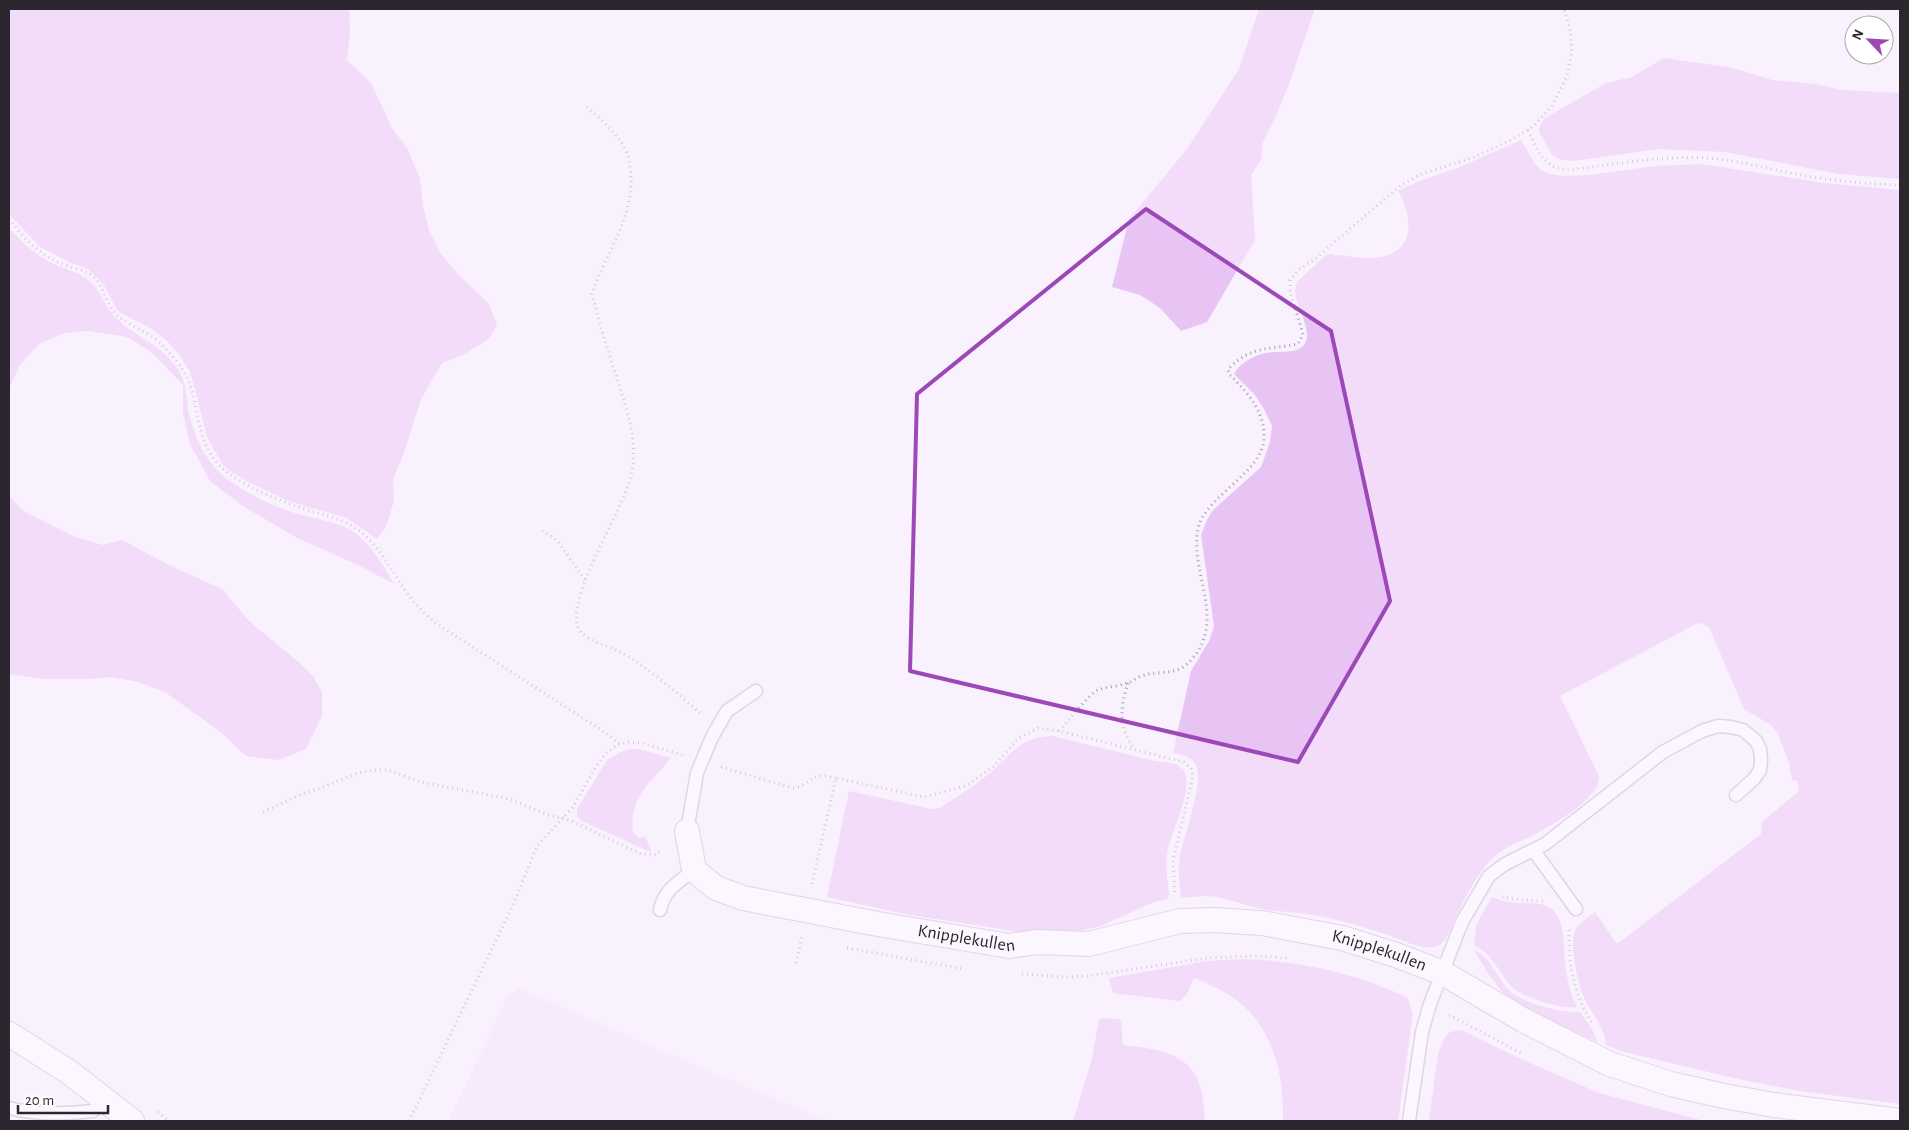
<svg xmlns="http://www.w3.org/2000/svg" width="1909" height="1130" font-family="'Alegreya Sans',sans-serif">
<rect width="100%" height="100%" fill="#f9f1fd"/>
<path fill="#f7e3fd" d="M518 988 672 1055 827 1121H448L508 996Z"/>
<g fill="#e8c4f5">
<path d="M9 9H349L350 34 347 60 371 83 392 128 407 148 420 178 423 206 429 230 440 253 459 275 489 304 497 325 489 339 463 355 442 363 421 399 404 453 393 479 394 501 386 527 377 539 347 518 291 502 246 481 230 471 222 464 207 437 194 385 189 370 178 353 168 342 151 328 123 314 117 310 104 285 92 273 86 268 71 263 40 247 9 214Z"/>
<path d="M1259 9H1315L1289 84 1276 116 1263 142 1261 160 1251 175 1255 240 1207 322 1181 331 1160 308 1140 295 1112 287 1129 219 1187 149 1239 69Z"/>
<path d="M1664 58 1734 68 1772 80 1815 84 1842 90 1900 93V179L1839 174 1725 152 1658 149 1573 161 1561 160 1552 155 1539 132 1540 126 1545 118 1606 83 1632 77Z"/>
<path d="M1521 140 1533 161 1541 170 1549 174 1563 176 1589 175 1655 166 1702 164 1824 183 1900 190V1104L1800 1091 1738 1079 1624 1052 1606 1045C1605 1027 1593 1016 1585 1000 1578 985 1569 946 1575 931 1578 923 1588 917 1595 912L1617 944 1761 834 1762 822 1799 791 1797 781 1792 780 1789 763 1778 734 1771 725 1744 709 1709 627 1701 623 1696 624 1560 696 1599 776C1601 802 1535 835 1514 844 1481 859 1468 893 1453 923 1450 930 1446 942 1439 945 1426 953 1398 938 1385 934 1363 927 1341 920 1319 916 1302 913 1284 912 1267 910 1248 907 1226 897 1208 896 1199 896 1190 897 1181 898 1180 884 1177 870 1180 856 1184 836 1204 783 1196 765 1192 756 1182 755 1173 753L1191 671 1209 641 1214 626 1201 535 1207 520 1213 510 1261 467 1270 442 1272 426 1264 409 1255 395 1234 374C1239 364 1254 355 1266 353 1278 350 1307 357 1307 335 1307 325 1299 308 1296 298L1295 291 1297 282 1327 254C1344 255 1365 260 1381 257 1417 250 1412 215 1398 191L1417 182 1460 167Z"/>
<path d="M9 228C21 241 34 254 50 262 62 268 76 271 87 279 100 288 103 304 114 316 134 337 164 345 179 371 186 383 186 395 188 408 193 436 206 464 230 481 248 494 277 508 298 514 315 519 333 521 349 529 369 541 383 564 394 584L362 567 297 538 243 506 210 481 189 442 183 412V385L151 352 127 337 88 331 64 333 39 344 20 365 9 388Z"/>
<path d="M9 495 23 511 75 537 103 545 122 540 169 565 222 589 250 622 295 659 313 676 322 692V716L306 749 279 760 246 756 222 733 165 692 138 682 112 677 90 679H44L9 674Z"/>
<path d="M1053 736 1150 760 1176 764 1184 770C1194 794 1170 830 1167 855 1165 867 1168 881 1169 894L1167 899 1154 902 1101 926 1082 930 1019 932 905 914 827 897 849 791 932 809 940 808C955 797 971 789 985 777 1011 757 1016 737 1053 736Z"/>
<path d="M631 749H639L671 758C666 762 663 769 658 773 641 790 630 807 633 832L639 838 646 836 647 841 652 851H648L582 821 577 816V809L607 760 620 752Z"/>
<path d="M1492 897C1501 900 1509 903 1518 903 1527 904 1538 902 1546 906 1569 916 1562 950 1566 970 1568 983 1571 995 1577 1007 1564 1010 1520 997 1511 986 1499 972 1492 954 1474 945L1476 925Z"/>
<path d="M1474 950C1489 956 1497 976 1507 988 1519 1003 1562 1013 1580 1012L1592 1029 1598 1042 1538 1015 1507 998 1489 975Z"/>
<path d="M1244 959C1301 961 1355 973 1407 997L1413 1014 1398 1121H1283C1284 1072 1272 1020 1226 993 1216 987 1205 983 1194 978 1190 986 1188 997 1179 1001L1113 993 1109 978 1207 961Z"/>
<path d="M1102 1018 1119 1019 1121 1022 1123 1045C1158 1049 1194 1052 1202 1094 1204 1103 1205 1112 1204 1121H1073L1091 1062 1099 1020Z"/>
<path d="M1462 1030 1512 1055 1599 1093 1704 1121H1429L1438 1053 1445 1037 1450 1032Z"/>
</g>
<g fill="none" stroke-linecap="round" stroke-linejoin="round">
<defs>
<g id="service">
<path d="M687 831 697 773 712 737 727 711 756 691"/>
<path d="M1534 851 1576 909"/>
<path d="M660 910C664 889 678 883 694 870"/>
<path d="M9 1108C37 1115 64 1114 93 1111L105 1099"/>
<path d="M1409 1121 1422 1032 1430 1004 1462 922 1489 876 1505 864 1545 844 1663 752 1702 731 1718 726 1731 727 1743 730 1756 741 1760 749 1761 760 1760 770 1754 779 1736 795"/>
</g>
<g id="minor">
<path id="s1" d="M687 831 694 870 716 888 743 898 878 924 1009 946 1037 942 1089 944 1180 921 1214 920 1262 923 1342 938 1396 955 1443 973 1523 1020 1610 1064 1671 1084 1724 1096 1774 1105 1900 1121"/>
<path d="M9 1034 69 1072 132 1121"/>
</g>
</defs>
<use href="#service" stroke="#c2b4c7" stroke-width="15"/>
<use href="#minor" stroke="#c2b4c7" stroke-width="26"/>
<g stroke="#a49ea7" stroke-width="3" stroke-dasharray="1 4" stroke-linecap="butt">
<path d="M1847 9H1850"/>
<path d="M587 107C602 121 619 134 627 153 629 157 629 163 630 168 637 215 606 251 592 294 598 318 605 342 613 366 624 403 641 441 630 480 622 512 561 605 580 631 590 643 607 645 620 652 647 666 678 694 701 714"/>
<path d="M1528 130C1537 149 1543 168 1567 170 1610 165 1664 155 1708 158 1735 160 1760 167 1786 172 1824 180 1862 184 1900 185"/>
<path d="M9 219C23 237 39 254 60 263 71 268 86 269 95 278 104 288 106 304 116 314 130 328 151 331 165 348 174 358 184 369 189 382 200 410 196 442 220 466 241 486 280 501 308 510 324 515 340 518 354 527 382 545 394 579 415 603 421 610 428 616 434 622L609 735 619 744"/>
<path d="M542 531 554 538 559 543 585 580"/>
<path d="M1128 683C1120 706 1118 730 1135 749"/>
<path d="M1059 731C1066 723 1090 693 1098 690 1107 686 1118 687 1127 683 1132 682 1136 678 1141 676 1161 669 1177 678 1193 658 1227 617 1187 569 1199 525 1209 494 1263 472 1264 438 1265 411 1247 392 1229 374L1228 369C1252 345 1269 350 1298 344L1303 334 1290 292V280L1300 269 1315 259 1401 185 1424 173 1472 158 1511 140 1534 126 1552 106 1567 76 1572 51 1570 29 1564 9"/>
<path d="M721 767 793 788C808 786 809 777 820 776 825 775 831 777 836 778"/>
<path d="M263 812 302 794 321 788 358 773 374 770H388L421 782 510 799 548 815 563 818 576 823 641 854 656 855 662 850"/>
<path d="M812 884 836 778 924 797 966 786 993 767 1019 738 1038 728 1059 731 1184 762 1191 769 1193 776 1173 860 1175 895"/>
<path d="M1502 897 1520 900 1543 901"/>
<path d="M1569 930C1568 962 1574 997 1593 1024"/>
<path d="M847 948 964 969"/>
<path d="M796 963 802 937"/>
<path d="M1022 974 1067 977 1087 976 1207 958 1253 956 1287 958"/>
<path d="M1449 1015 1523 1054"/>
<path d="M158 1112 169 1121"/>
<path d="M409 1121 513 905 537 846 573 807 597 765 607 752 619 744 629 742 642 743 682 755"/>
</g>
<use href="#service" stroke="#fff" stroke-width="12"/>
<use href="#minor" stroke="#fff" stroke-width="24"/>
</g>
<path d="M0 0H1909V1130H0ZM1146 209 1331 331 1390 601 1298 762 910 671 917 394Z" fill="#f9f1fd" fill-opacity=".55" fill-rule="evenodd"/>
<path fill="none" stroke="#9c48b6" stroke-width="4" stroke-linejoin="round" d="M1146 209 1331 331 1390 601 1298 762 910 671 917 394Z"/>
<g text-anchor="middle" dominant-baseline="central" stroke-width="5" stroke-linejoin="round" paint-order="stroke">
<g font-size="18" fill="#2c272e" stroke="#fff">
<text stroke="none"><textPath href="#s1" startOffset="324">Knipplekullen</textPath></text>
<text stroke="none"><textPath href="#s1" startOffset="744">Knipplekullen</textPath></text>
</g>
</g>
<rect width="1909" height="1130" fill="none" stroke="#2c272e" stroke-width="20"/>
<g transform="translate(1869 40) rotate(295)"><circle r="24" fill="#ffffff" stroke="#aba9ab"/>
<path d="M0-4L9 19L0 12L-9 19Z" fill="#9c48b6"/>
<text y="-8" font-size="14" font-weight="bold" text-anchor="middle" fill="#2c272e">N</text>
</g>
<path d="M18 1105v8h90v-8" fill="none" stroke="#2c272e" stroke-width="2.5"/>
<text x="25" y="1105" font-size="15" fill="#2c272e" stroke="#ffffff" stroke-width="4" paint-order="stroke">20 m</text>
</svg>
